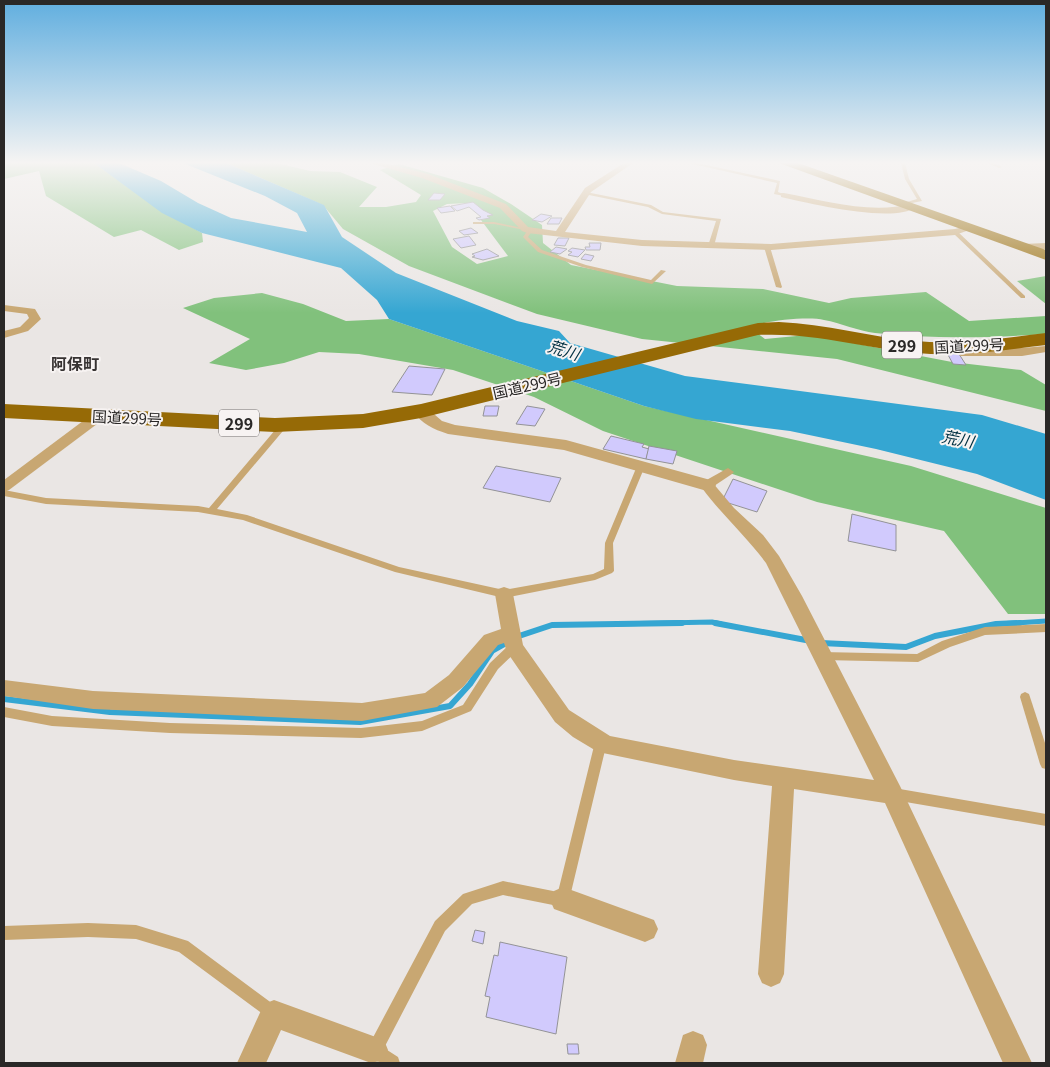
<svg xmlns="http://www.w3.org/2000/svg" width="1050" height="1067" font-family="Georgia,'Noto Sans JP',serif">
<rect width="100%" height="100%" fill="#eae6e4"/>
<g fill="#81c17c" fill-rule="evenodd">
<path d="M4 163H94L153 205 202 233 203 242 179 250 141 230 114 237 46 196 39 171 4 179Z"/>
<path d="M226 163H277L310 171 340 172 377 187 359 207H386L416 202 421 195 380 170 399 164 483 188 511 204 542 225 543 243 571 265 677 286 763 289 829 303 851 298 926 292 969 321 1046 316V334C990 338 932 339 875 333 858 331 841 323 824 320 808 316 764 321 749 327L765 339 807 335 832 339 952 362 1021 370 1046 385V411L837 359 642 339 537 314 409 266 343 229 323 205ZM468 203 489 218 481 220 508 256 477 264 452 247 433 211 447 204Z"/>
<path d="M1046 276V304L1017 281Z"/>
<path d="M262 293 303 304 346 321 389 319 644 406 911 466 1046 508V614H1008L944 531 817 502 603 431 534 397 453 370 359 354 319 352 284 363 246 370 209 363 250 339 183 308 214 298Z"/>
</g>
<path fill="#35a6d2" d="M94 163H119L161 181 198 203 231 218 307 232 297 213 265 196 183 163H226L324 205 342 237 396 273 517 321 559 331 570 343 685 376 982 415 1046 434V500L977 474 876 449 790 431 696 419 644 406 389 319 377 300 341 268 202 233 162 213Z"/>
<g fill="none" stroke-linecap="round" stroke-linejoin="round">
<g stroke="#35a6d2" stroke-width="5">
<path d="M615 624 712 622 721 624"/>
<path d="M999 624 1046 621"/>
</g>
<g stroke="#35a6d2" stroke-width="6">
<path d="M715 623 811 641"/>
<path d="M516 637 552 625 682 623"/>
<path d="M821 643 906 647 935 636 996 624 1020 623"/>
<path d="M4 699 110 712 360 722 450 706 470 684 492 651 508 642"/>
</g>
</g>
<g fill="#d1cafd" stroke="#939396">
<path d="M434 193 445 194 440 200H428Z"/>
<path d="M473 202 483 210 493 215 487 216 490 218 479 220 476 218 481 217 469 207 457 211 451 206Z"/>
<path d="M450 206 455 211 441 213 437 208Z"/>
<path d="M541 214 552 216 542 222 532 220Z"/>
<path d="M551 218H562L559 224H547Z"/>
<path d="M471 228 478 233 464 235 459 231Z"/>
<path d="M469 236 476 245 461 248 453 239Z"/>
<path d="M558 238H569L565 246 554 245Z"/>
<path d="M589 243H601L600 250H586L585 247H590Z"/>
<path d="M556 247 567 249 560 254 550 252Z"/>
<path d="M572 248 585 250 578 257 568 255 572 252 568 251Z"/>
<path d="M487 249 499 256 483 260 472 257 475 256 472 254Z"/>
<path d="M585 254 594 256 591 261 581 259Z"/>
<path d="M947 353 959 354 966 365 953 364Z"/>
<path d="M409 366 445 369 432 395 392 392Z"/>
<path d="M485 406H499L497 416H483Z"/>
<path d="M527 406 545 409 535 426 516 424Z"/>
<path d="M611 436 644 444 642 447 649 449 646 459 603 449Z"/>
<path d="M649 446 677 451 673 464 646 459Z"/>
<path d="M496 466 561 478 550 502 483 488Z"/>
<path d="M733 479 767 491 757 512 722 501Z"/>
<path d="M852 514 896 525V551L848 541Z"/>
<path d="M475 930 485 932 483 944 472 941Z"/>
<path d="M500 942 567 957 556 1034 486 1017 490 997 485 996 494 955 498 956Z"/>
<path d="M567 1044H578L579 1054H568Z"/>
</g>
<g fill="none" stroke-linecap="round" stroke-linejoin="round">
<g fill="#c8a772" fill-rule="evenodd">
<path d="M688 163H697L780 181 778 192 786 195 784 196 774 194 777 183Z"/>
<path d="M901 163H905L909 179 922 201 902 205 900 204 917 199 905 179Z"/>
<path d="M987 163H993L1002 167 999 168Z"/>
<path d="M586 192 651 205 663 212 721 219 714 246 711 248 708 246 716 221 662 214 648 207 584 194Z"/>
<path d="M475 222H494L527 229 525 230 494 224H473V222Z"/>
<path d="M528 230 532 231 528 237 542 250 586 265 651 280 661 270 666 271 652 284 582 267 538 252 523 237Z"/>
<path d="M953 231H957L1025 296V298H1021L953 233Z"/>
<path d="M767 245 770 247 782 287 781 288 776 287 764 247Z"/>
<path d="M281 423H284L288 425 217 509 247 515 399 567 504 590 593 574 604 569 605 543 637 466 641 464 645 466 613 543 614 571 612 573 595 580 504 598 395 572 243 520 198 512 46 504 4 496V490L46 498 198 506 209 508Z"/>
<path d="M1046 624V632L985 635 950 647 918 662 822 660 818 659 817 656 818 653 822 652 917 654 942 641 985 627Z"/>
<path d="M514 643 518 644 519 647 518 650 498 669 471 711 422 731 361 738 170 733 52 726 4 717V707L52 716 170 723 361 728 422 721 463 705 490 663 510 644Z"/>
<path d="M1025 692 1029 694 1030 697 1046 746V769L1042 768 1040 764 1020 697 1021 694Z"/>
<path d="M601 737 605 738 607 742 568 905 563 907 503 895 472 904 445 931 384 1048 398 1057 400 1063C386 1063 372 1065 366 1050L369 1045 435 921 463 894 503 881 558 892 595 742 597 738Z"/>
<path d="M894 788 1046 814V826L894 800 890 798 888 794 890 790Z"/>
<path d="M88 923 136 925 188 941 277 1007 279 1012 277 1017 272 1019 267 1017 179 952 136 939 88 937 4 940V926Z"/>
</g>
<path fill="#c8a772" fill-rule="evenodd" d="M728 468 734 472 732 474 711 488H703L701 485 703 482Z"/>
<g fill="#c8a772" fill-rule="evenodd">
<path d="M370 163H384L428 174 506 204 528 227 556 231 585 188 624 163H633L591 192 565 232 642 240 771 244 955 229 971 225 975 228 955 235 771 250 642 246 527 233 522 231 500 208 422 178Z"/>
<path d="M784 193C826 201 869 214 912 204L916 207C893 224 809 203 781 197V193Z"/>
<path d="M1046 243V249L1023 250 1018 247 1023 244Z"/>
<path d="M4 305 35 309 41 319 28 331 4 338V331L20 327 29 318 27 314 4 311Z"/>
<path d="M1046 346V352L1022 356H961L955 352 961 348H1022Z"/>
<path d="M100 411 105 412 107 415 105 418 9 490 4 492V480L95 412Z"/>
<path d="M707 480 712 482 734 508 763 535 779 556 802 596 900 786 1032 1063H1003L885 803 794 789 784 974 780 983 771 987 762 983 758 974 772 786 734 780 598 752 573 737 555 722 507 652 504 643 498 645 463 687 437 707 362 721 93 709 4 696V680L93 691 362 703 425 693 449 675 484 635 501 629 495 594 498 589 504 587 510 589 513 594 523 645 569 710 610 736 734 760 874 780 766 563C747 537 722 515 702 488L699 485 702 482Z"/>
<path d="M563 887 654 920 658 929 654 938 645 942 554 909 550 900 554 891Z"/>
<path d="M274 1000 384 1040 388 1050 384 1060 371 1063 281 1030 266 1063H237L264 1004Z"/>
<path d="M693 1031 703 1035 707 1045 703 1063H675L683 1035Z"/>
</g>
<path fill="#c8a772" fill-rule="evenodd" d="M421 406 427 408 442 421 455 425 566 440 714 481 716 485 714 489 707 491 564 450 448 434C433 429 422 424 413 411Z"/>
<g fill="#966a06" fill-rule="evenodd">
<path d="M779 163H798L1046 250V260Z"/>
<path d="M779 322C826 324 870 337 916 341 959 345 1003 338 1046 333V345C1004 350 960 357 917 353 863 348 813 332 758 335L421 418 363 428 275 432 4 418V404L275 418 363 414 421 404 758 323Z"/>
</g>
</g>
<linearGradient id="sky" x2="0" y2="1"><stop stop-color="#60aedf"/><stop offset="0.52" stop-color="#f6f4f3"/><stop offset="1" stop-color="#f6f4f3" stop-opacity="0"/></linearGradient>
<rect width="1050" height="313" fill="url(#sky)"/>
<g text-anchor="middle" dominant-baseline="central" stroke-width="4" stroke-linejoin="round" paint-order="stroke">
<g font-size="15" fill="#2a2827" stroke="#f7f3f2">
<text transform="translate(969 345) rotate(-3)">国道299号</text>
<text transform="translate(527 385) rotate(-13)">国道299号</text>
<text transform="translate(127 417) rotate(3)">国道299号</text>
</g>
<g fill="#f7f3f2" stroke="#686564" stroke-width="1">
<rect x="882" y="331.5" width="40" height="27" rx="4"/>
<rect x="219" y="409.5" width="40" height="27" rx="4"/>
</g>
<g font-size="16" font-weight="bold" fill="#2a2827">
<text x="902" y="345">299</text>
<text x="239" y="423">299</text>
</g>
<g font-size="16" font-style="italic" fill="#003042" stroke="#f7f3f2">
<text transform="translate(564 349) rotate(17)">荒川</text>
<text transform="translate(958 438) rotate(11)">荒川</text>
</g>
<g font-size="16" font-weight="bold" fill="#373332" stroke="#f7f3f2">
<text x="75" y="363">阿保町</text>
</g>
</g>
<rect width="1050" height="1067" fill="none" stroke="#2a2827" stroke-width="10"/>
</svg>
